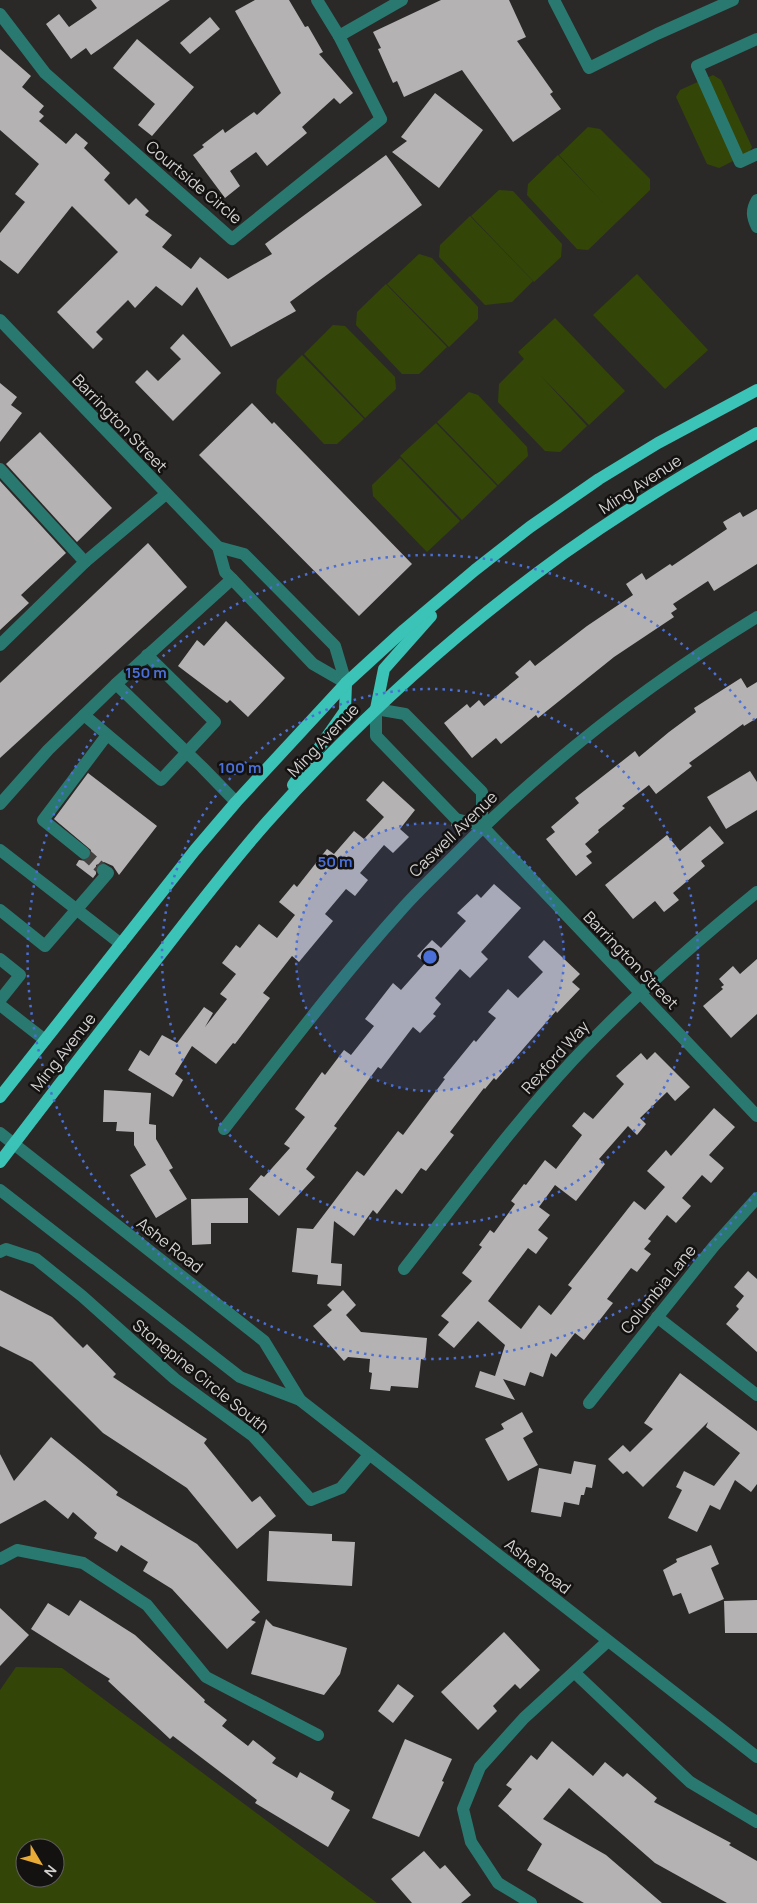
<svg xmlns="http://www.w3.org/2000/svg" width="757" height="1903" font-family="Manrope,sans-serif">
<rect width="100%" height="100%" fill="#2b2927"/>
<g fill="#334608" fill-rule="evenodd">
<path d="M713 75 721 80 752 147 749 153 719 168 707 164 676 97 680 90Z"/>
<path d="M588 127 600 129 650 179V190L588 250 577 249 527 195 528 184 558 155 604 204 559 155Z"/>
<path d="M499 190 513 191 562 244 561 257 534 282 471 216Z"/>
<path d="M470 216 533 281 512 302 485 305 439 257 440 245Z"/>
<path d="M419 254 432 258 478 307V319L449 347 387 284Z"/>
<path d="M637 274 708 350 665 389 593 315Z"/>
<path d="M386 284 447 347 419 374H402L356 325 357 312Z"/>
<path d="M555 318 625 391 589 425 540 375 587 426 560 452 545 451 498 402 499 384 524 359 518 352Z"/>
<path d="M333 325 345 326 395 377 396 389 365 418 304 354Z"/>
<path d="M302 355 364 419 337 444H324L276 393 277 380Z"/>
<path d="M469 392 478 395 527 447 528 456 498 485 437 422Z"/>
<path d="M436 423 497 486 462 520 400 456Z"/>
<path d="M400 458 460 521 427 552 373 496 372 485Z"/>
<path d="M16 1667 62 1668 377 1903H0V1690ZM25 1848H55V1878H25Z"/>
</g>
<g fill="#b5b2b4">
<path d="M91 0H170L91 55 86 48 71 59 46 24 59 14 69 27 97 8Z"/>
<path d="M255 0H289L305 27 308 26 323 52 319 54 353 93 340 104 334 98 302 127 307 133 267 166 256 152 230 171 240 186 225 198 193 155 204 147 202 145 223 129 225 133 254 112 257 115 281 93 235 11Z"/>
<path d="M441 0H509L526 37 517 41 553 92 550 94 561 109 513 142 462 70 404 97 397 81 393 83 378 49 381 48 373 32Z"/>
<path d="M210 17 220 29 190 54 180 43Z"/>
<path d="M137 39 194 87 152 136 138 125 155 104 113 68Z"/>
<path d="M0 49 31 76 22 87 44 106 39 112 44 116 39 121 66 144 76 133 88 143 84 148 110 173 104 180 129 205 136 198 149 211 145 215 172 235 162 247 191 269 200 257 228 279 272 254 265 244 386 155 422 205 290 302 296 311 231 347 197 287 182 306 156 286 135 308 128 300 96 332 103 339 93 349 57 312 118 252 72 206 18 274 0 260V233L25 202 15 194 39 164 0 130Z"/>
<path d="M435 93 483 130 439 188 392 152 407 141 401 137Z"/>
<path d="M183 334 221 373 173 421 135 382 147 370 158 381 181 359 170 348Z"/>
<path d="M0 383 17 397 11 405 22 413 0 442Z"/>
<path d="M252 403 272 424 274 422 412 564 359 616 199 455Z"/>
<path d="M40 432 112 508 77 542 6 464Z"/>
<path d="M0 481 66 553 21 595 29 603 0 630Z"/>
<path d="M757 509V564L714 591 708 581 673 604 677 609 671 613 674 617 614 657 538 718 536 715 501 744 496 738 472 758 444 723 467 704 470 708 479 700 484 706 519 677 515 673 530 660 535 666 587 626 633 595 626 584 642 573 646 580 670 564 672 566 727 529 723 522 740 512 743 517Z"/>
<path d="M148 543 187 587 0 758V683Z"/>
<path d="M226 621 285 678 248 717 230 700 227 703 178 666 197 640 204 646Z"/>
<path d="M741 678 747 688 757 682V718L744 726 743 724 689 763 692 766 656 794 649 785 622 806 625 808 598 830 599 832 585 844 592 852 586 856 592 863 576 876 546 839 555 832 551 827 579 803 575 798 621 762 635 751 639 757 669 732 696 712 694 708Z"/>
<path d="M750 771 757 782V810L726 829 707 797Z"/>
<path d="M88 773 157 826 119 875 113 866 104 862 96 865V874L93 878 76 865 79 860 86 861 90 858 91 850 54 819Z"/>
<path d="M383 781 415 810 400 829 409 837 393 853 384 845 360 873 368 880 355 896 346 889 325 914 333 921 299 962 292 956 263 993 270 998 235 1044 233 1043 216 1064 192 1046 175 1074 183 1080 173 1097 128 1070 140 1050 149 1056 162 1035 177 1043 204 1007 213 1013 205 1027 227 999 220 994 236 974 222 963 236 945 240 948 259 924 277 938 295 915 279 902 294 884 297 887 327 849 334 854 354 831 364 839 384 817 366 800Z"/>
<path d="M710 826 724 843 701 861 705 866 673 893 679 900 664 912 655 901 633 919 605 885 667 835 680 851Z"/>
<path d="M494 884 521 908 481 952 488 959 470 978 460 969 435 998 441 1004 433 1014 436 1016 420 1033 413 1027 381 1069 378 1067 334 1126 337 1128 306 1169 315 1177 279 1216 249 1189 261 1175 264 1177 290 1148 284 1144 305 1117 295 1109 322 1072 325 1075 344 1050 351 1055 374 1026 365 1019 393 983 401 990 425 963 417 956 432 940 441 948 466 921 457 913 477 894 481 898Z"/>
<path d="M544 940 580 974 572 982 580 989 557 1013 556 1011 496 1080 494 1078 485 1089 484 1088 450 1132 454 1135 426 1171 421 1168 402 1194 396 1189 377 1214 373 1210 354 1236 334 1221 331 1263 342 1264 341 1286 317 1284 318 1275 292 1272 297 1228 313 1229 357 1171 364 1176 398 1131 403 1135 445 1079 443 1078 474 1040 476 1042 496 1018 488 1012 508 989 518 998 543 972 528 957Z"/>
<path d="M757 959V1014L731 1038 703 1006 723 989 721 987 724 985 719 979 733 966 740 974Z"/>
<path d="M655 1052 690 1087 675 1101 667 1092 640 1118 646 1124 637 1135 628 1126 599 1159 605 1164 576 1201 555 1185 539 1207 550 1215 538 1230 548 1238 536 1254 528 1248 488 1301 521 1329 539 1305 551 1315 572 1288 568 1285 634 1201 645 1210 665 1187 647 1171 666 1150 671 1156 714 1108 735 1127 709 1155 724 1168 711 1183 702 1175 682 1198 691 1206 676 1223 667 1215 648 1239 651 1241 644 1249 651 1254 637 1272 631 1268 607 1299 613 1303 584 1340 575 1333 556 1357 551 1353 543 1377 530 1372 525 1386 503 1379 515 1400 475 1387 480 1371 495 1376 505 1345 478 1321 454 1348 438 1335 449 1322 441 1316 472 1281 462 1273 482 1247 479 1245 490 1230 494 1233 515 1204 511 1201 524 1184 526 1185 545 1160 556 1169 582 1135 572 1126 584 1112 593 1119 624 1084 616 1076 641 1053 647 1060Z"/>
<path d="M104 1090 151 1093 149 1124 156 1125V1139L173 1168 169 1170 187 1199 156 1218 130 1175 146 1165 134 1145V1132L116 1131 117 1122H103Z"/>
<path d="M248 1198V1223H211V1244L192 1245 191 1199Z"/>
<path d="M748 1271 757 1279V1352L726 1324 739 1309 736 1306 744 1296 734 1287Z"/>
<path d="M0 1290 52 1317 83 1348 87 1344 116 1374 113 1377 207 1439 204 1443 252 1502 260 1496 276 1516 237 1549 187 1488 103 1433 32 1362 0 1346Z"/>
<path d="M343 1290 356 1305 346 1315 361 1332 427 1338 425 1360 421 1359 418 1388 391 1386 390 1391 370 1389 372 1373 369 1372 370 1359 348 1357 344 1361 313 1326 332 1310 327 1305Z"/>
<path d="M680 1373 757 1431V1484L751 1492 735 1480 720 1510 710 1505 697 1532 668 1518 682 1490 676 1487 684 1471 714 1486 740 1453 706 1427 708 1422 643 1487 627 1471 623 1474 608 1459 623 1445 630 1452 653 1429 644 1423Z"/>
<path d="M522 1412 533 1432 523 1438 538 1465 508 1481 485 1439 504 1429 501 1424Z"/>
<path d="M51 1437 118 1492 116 1495 197 1544 260 1612 251 1620 256 1622 227 1649 172 1589 143 1571 148 1562 121 1545 117 1552 94 1538 97 1533 73 1512 68 1519 45 1500 0 1524V1454L14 1481Z"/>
<path d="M574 1461 596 1465 592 1488 586 1487 584 1495H581L579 1505 564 1502 561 1517 531 1512 539 1468 571 1474Z"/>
<path d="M269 1531 332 1534V1541L355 1542 352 1586 267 1581Z"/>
<path d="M711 1545 719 1564 711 1568 724 1599 689 1614 681 1593 673 1596 663 1570 677 1562 676 1559Z"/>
<path d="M80 1600 135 1635 205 1700 204 1702 227 1720 222 1726 248 1746 253 1740 276 1758 272 1763 297 1778 300 1772 334 1792 331 1799 350 1810 328 1847 255 1803 257 1800 173 1736 170 1739 108 1681 110 1679 31 1629 48 1603 69 1616Z"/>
<path d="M757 1600V1633H725L724 1601Z"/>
<path d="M0 1608 29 1635 0 1666Z"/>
<path d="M266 1619 273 1626 347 1648 340 1674 324 1695 251 1674Z"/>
<path d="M504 1632 540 1670 520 1689 515 1684 493 1706 497 1711 478 1730 441 1692Z"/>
<path d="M398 1684 414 1696 393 1723 378 1711Z"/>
<path d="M405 1739 452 1759 442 1781 444 1782 419 1837 372 1818Z"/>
<path d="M552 1741 593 1776 605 1762 623 1777 627 1773 657 1798 654 1802 731 1843 729 1845 757 1861V1903H727L655 1863 569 1788 543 1819 606 1855 662 1903H584L527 1870 542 1844 498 1806 512 1789 506 1785 531 1755 537 1760Z"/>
<path d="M424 1851 440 1869 445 1865 471 1895 461 1903H412L391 1879Z"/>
</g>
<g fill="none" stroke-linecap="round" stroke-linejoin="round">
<path stroke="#444240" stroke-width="12" stroke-dasharray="12 6" stroke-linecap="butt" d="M84 853 103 870"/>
<g stroke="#2a7971" stroke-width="12">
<path d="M554 0 589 68 657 34 733 0"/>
<path d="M0 14 45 73 232 239 381 119 339 36 317 0"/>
<path d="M339 36 402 0"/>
<path d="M757 39 697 66 740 162 757 154"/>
<path d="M757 200C751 210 752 217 757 227"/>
<path d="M0 320 218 547 225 572 232 579 313 664 346 683"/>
<path d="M0 469 85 562"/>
<path d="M218 547 244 554 335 646 346 683"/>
<path d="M0 645 85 562 166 494"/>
<path d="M116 684 232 579"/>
<path d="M84 715 161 780 215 722 147 655"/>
<path d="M0 804 48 750 116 684 202 767 236 802"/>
<path d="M482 826V792L405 714 376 709V736L456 819 482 826 757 1116"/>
<path d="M0 850 121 944"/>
<path d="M84 853 43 820 107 735"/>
<path d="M0 910 45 946 108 873 103 870"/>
<path d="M0 959 20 975 0 1000"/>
<path d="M0 1005 45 1040"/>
<path d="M224 1129C282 1055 339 979 402 909 416 893 432 878 447 863 540 768 644 686 757 617"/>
<path d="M0 1133 264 1341 300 1400"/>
<path d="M0 1190 240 1377 300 1400 757 1757"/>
<path d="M0 1252 6 1249 36 1259 82 1296 175 1379 253 1436 311 1500 341 1488 369 1455"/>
<path d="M404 1269C459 1199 512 1126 573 1060 630 999 692 945 757 892"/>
<path d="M657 1317 757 1395"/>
<path d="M589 1403 714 1246 757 1198"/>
<path d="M0 1559 17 1550 83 1563 147 1605 206 1677 318 1735"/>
<path d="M575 1673 690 1782 757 1822"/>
<path d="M531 1903 498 1883 471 1842 463 1809 480 1767 524 1718 608 1641"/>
</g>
<g stroke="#3ac3b6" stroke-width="12">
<path d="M376 709 384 669 431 616"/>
<path d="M293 785 345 711 346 683"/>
<path d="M0 1097 195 850 236 802 346 683 404 630 475 570 530 527 599 479 658 443 757 390"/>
<path d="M0 1162C54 1091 108 1021 163 951 197 907 230 864 267 822 355 723 455 632 563 554 625 510 690 470 757 433"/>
</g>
</g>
<circle cx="430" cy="957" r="134" fill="#4a6fd6" fill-opacity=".12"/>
<g fill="none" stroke="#4a6fd6" stroke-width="2.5" stroke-dasharray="2.5 5">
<circle cx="430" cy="957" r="134"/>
<circle cx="430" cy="957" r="268"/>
<path d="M755 1193A402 402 0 1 1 755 721"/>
</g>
<g text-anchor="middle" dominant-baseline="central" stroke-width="5" stroke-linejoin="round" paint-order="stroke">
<g font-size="16" fill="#d3d1d0" stroke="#131211">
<text transform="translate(194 182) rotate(40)">Courtside Circle</text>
<text transform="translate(120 423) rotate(46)">Barrington Street</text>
<text transform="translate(640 484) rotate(-33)">Ming Avenue</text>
<text transform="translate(323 740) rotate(-46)">Ming Avenue</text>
<text transform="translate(453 834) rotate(-44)">Caswell Avenue</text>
<text transform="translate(631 960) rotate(46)">Barrington Street</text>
<text transform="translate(63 1052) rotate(-52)">Ming Avenue</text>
<text transform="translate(555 1057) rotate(-48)">Rexford Way</text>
<text transform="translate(170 1245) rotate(38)">Ashe Road</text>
<text transform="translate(658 1289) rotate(-51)">Columbia Lane</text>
<text transform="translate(201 1376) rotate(39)">Stonepine Circle South</text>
<text transform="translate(538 1566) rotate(38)">Ashe Road</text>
</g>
</g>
<circle cx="430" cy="957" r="8" fill="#4a6fd6" stroke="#131211" stroke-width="2.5"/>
<g font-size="15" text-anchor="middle" font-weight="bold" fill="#4a6fd6" stroke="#131211" stroke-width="5" stroke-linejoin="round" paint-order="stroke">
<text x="146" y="678">150 m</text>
<text x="240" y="773">100 m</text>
<text x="335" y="867">50 m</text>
</g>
<g transform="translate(40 1863) rotate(128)"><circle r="24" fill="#131211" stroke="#605e5d"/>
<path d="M0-4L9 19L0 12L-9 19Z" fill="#e8ab37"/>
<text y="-8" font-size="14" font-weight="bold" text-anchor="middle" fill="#d3d1d0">N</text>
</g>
</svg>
